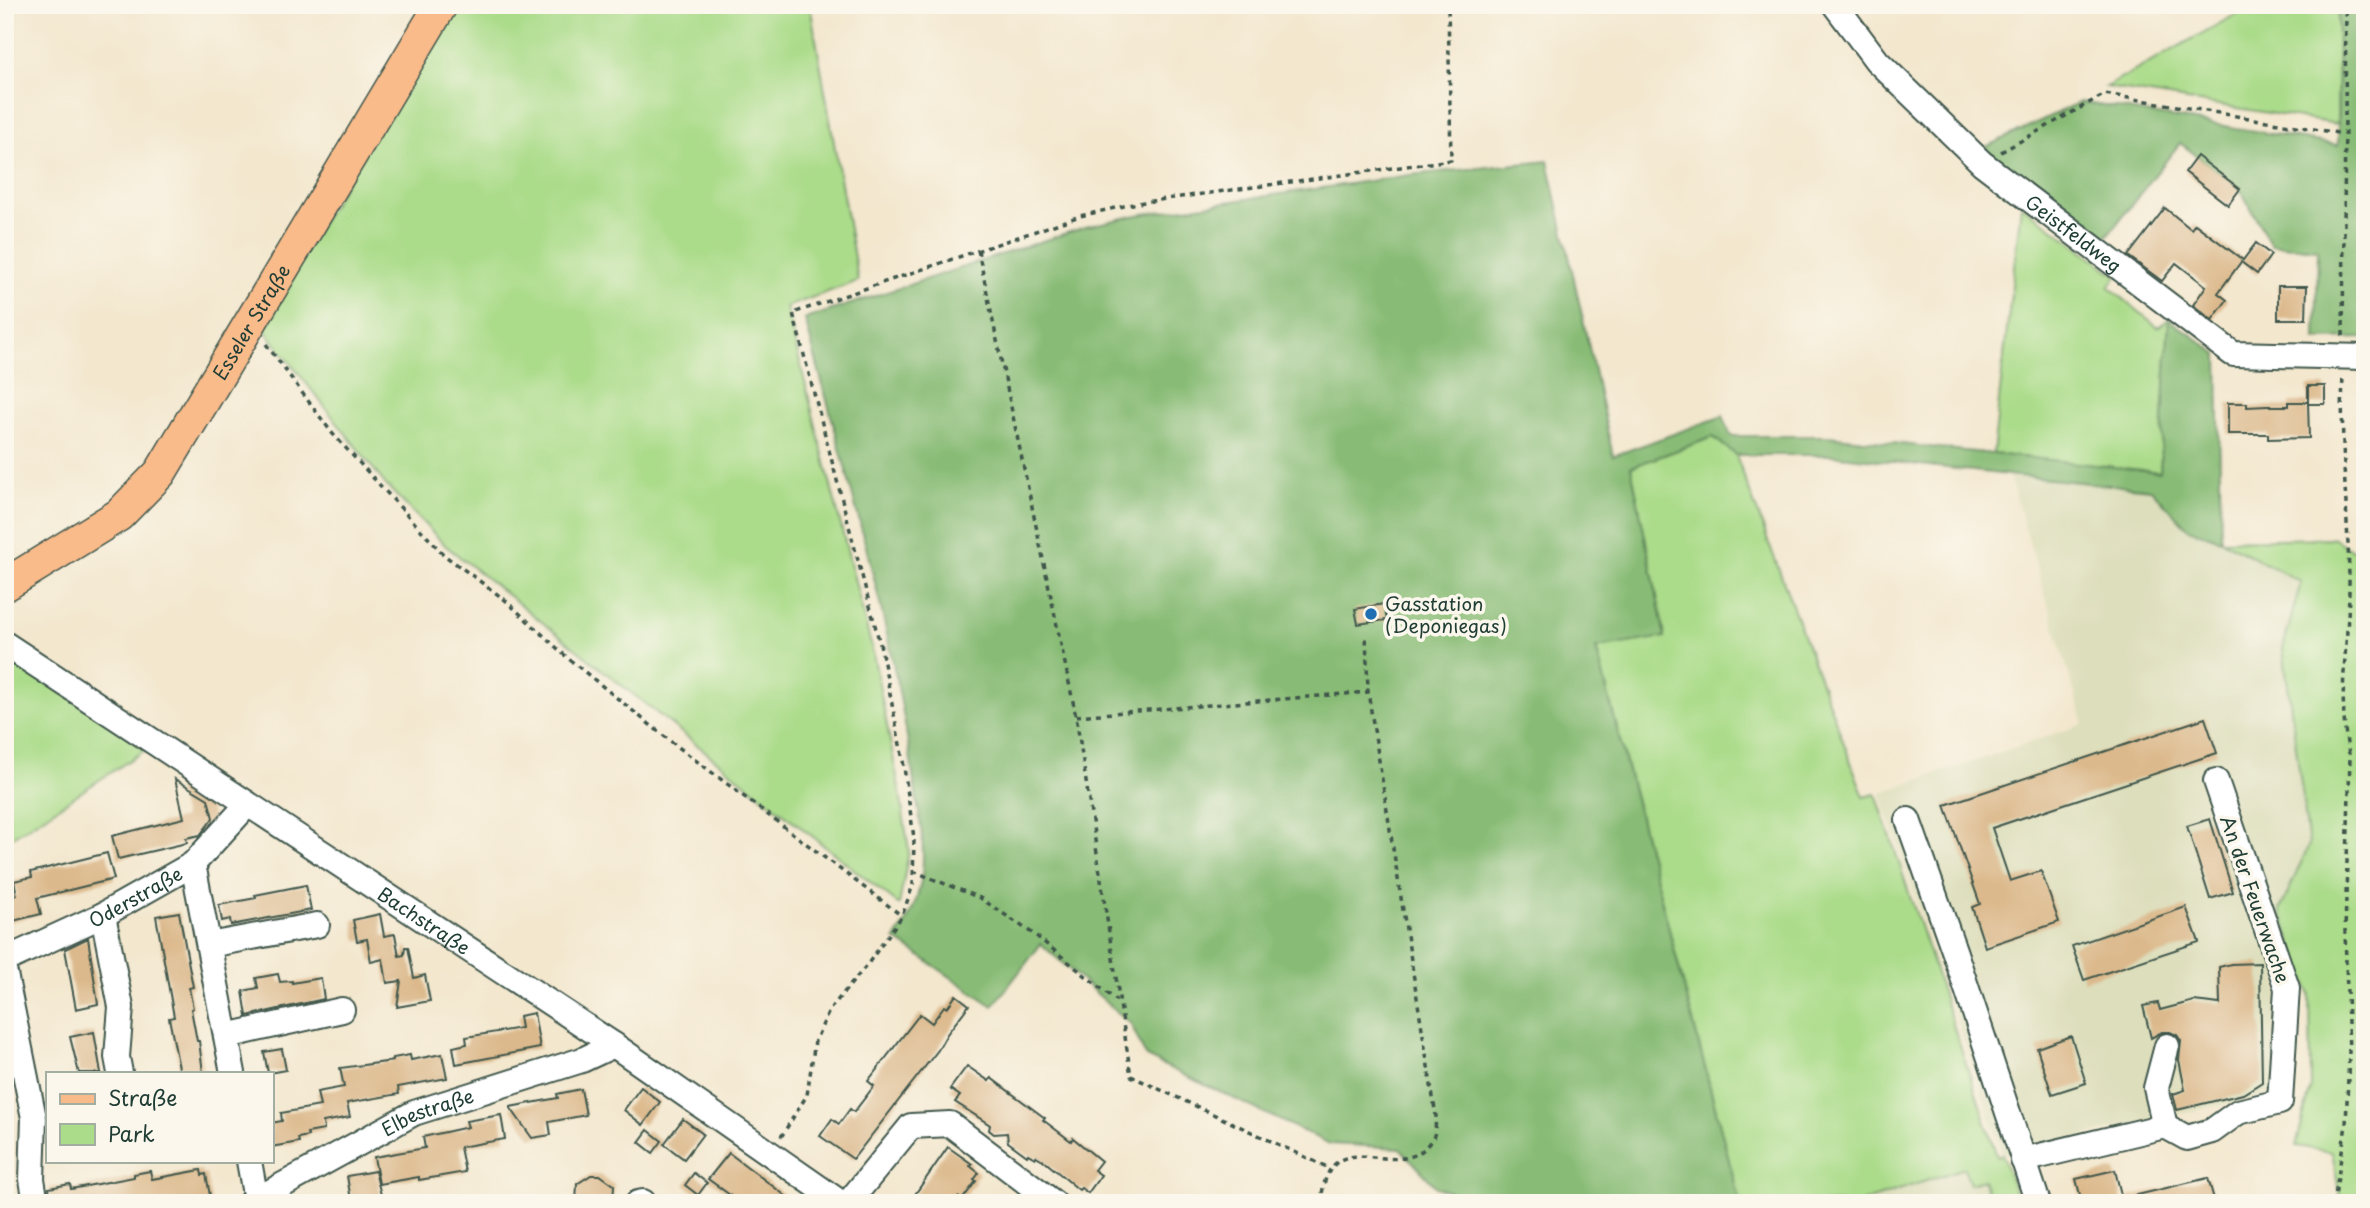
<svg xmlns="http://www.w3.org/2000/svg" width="2370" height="1208" font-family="'Playpen Sans',sans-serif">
<rect width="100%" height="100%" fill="#fbf7ec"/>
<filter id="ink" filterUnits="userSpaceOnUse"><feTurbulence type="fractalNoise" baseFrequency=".0143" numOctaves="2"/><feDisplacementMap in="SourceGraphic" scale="14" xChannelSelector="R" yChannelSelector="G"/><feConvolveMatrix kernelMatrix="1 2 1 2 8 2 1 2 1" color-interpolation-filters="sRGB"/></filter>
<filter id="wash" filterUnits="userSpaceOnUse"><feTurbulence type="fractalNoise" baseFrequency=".00686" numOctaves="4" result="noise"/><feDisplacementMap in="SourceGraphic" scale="28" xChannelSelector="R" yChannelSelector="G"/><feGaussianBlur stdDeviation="1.57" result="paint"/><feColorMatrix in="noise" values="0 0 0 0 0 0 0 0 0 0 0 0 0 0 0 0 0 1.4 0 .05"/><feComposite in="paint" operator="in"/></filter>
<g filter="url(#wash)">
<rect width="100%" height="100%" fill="#f3e7ce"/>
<g fill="#dddebc">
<path d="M2009 475 2151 489 2188 529 2221 540 2301 581 2283 648 2309 845 2280 910 2275 1093 2002 1154 1880 793 2084 724Z"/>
<path d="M1964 1168 1982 1179 1992 1203H1860Z"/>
</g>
<g fill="#abdc8a" stroke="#658c5f" stroke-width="2">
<path d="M453 5H810L858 281 786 307 873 653 900 793 909 851 899 905 446 546 386 485 260 324Z"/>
<path d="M2253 5H2338L2337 124 2106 87Z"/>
<path d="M2021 205 2117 276 2109 287 2158 327 2169 319 2160 472 1993 454Z"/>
<path d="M1713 437 1736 455 1864 797 1876 794 1997 1156 2002 1154 2019 1203H1992L1983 1180 1970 1184 1964 1168 1860 1203H1740L1596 647 1665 637 1631 467Z"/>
<path d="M2333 538 2365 558V1203H2341L2332 1152 2296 1146 2311 1086 2310 994 2280 910 2309 845 2283 648 2301 582 2221 540Z"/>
<path d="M5 653 148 748 5 842Z"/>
</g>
<g fill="#88bc76" stroke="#547c55" stroke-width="2">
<path d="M2338 5H2365V338L2316 339 2318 249 2271 245 2240 189 2180 143 2100 245 1975 152 2080 102 2338 145Z"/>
<path d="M1548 161 1613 456 1723 416 1731 436H1828L2160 472 2169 319 2218 354 2221 540 2188 529 2151 489 2009 475 1831 455H1736L1713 437 1631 467 1665 637 1596 648 1740 1203H1480L1436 1187 1400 1148 1330 1144 1146 1057 1131 1024 1041 944 993 1006 895 939C907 923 916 906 920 886 928 851 918 811 913 775 891 620 845 470 805 319L1085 227 1137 215 1410 175Z"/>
</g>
<g id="blocks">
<g fill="#dcb98c">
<path d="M2197 156 2240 189 2228 205 2185 172Z"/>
<path d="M2165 208 2191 229 2195 224 2243 260 2256 243 2271 255 2257 274 2241 262 2218 293 2227 300 2212 320 2193 305 2206 286 2176 263 2162 281 2128 256Z"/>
<path d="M2278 286H2307L2306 319H2278Z"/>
<rect x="2308" y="386" width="17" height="18"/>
<path d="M2289 402H2308L2309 438 2268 439V434H2228V403H2247V407L2268 406H2289Z"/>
<path d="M1384 604 1387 620 1358 624 1355 609Z"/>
<path d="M2205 718 2217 753 1992 828 2010 881 2041 871 2059 922 1985 947 1972 907 1980 904 1945 805Z"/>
<path d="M175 779 208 799 213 818 207 826 200 835 186 838 187 843 118 859 112 836 184 818Z"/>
<path d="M2210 819 2233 892 2210 899 2187 826Z"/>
<path d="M107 853 114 879 37 898 41 914 5 923V898L17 895 14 881 32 877 31 872Z"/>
<path d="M306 885 311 910 231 925 230 919 222 921 219 905 256 898 255 895Z"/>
<path d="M2186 907 2199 942 2084 980 2072 946Z"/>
<path d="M179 912 193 987 189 988 193 1008 191 1009 197 1041H199L203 1073H180L169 1018 174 1017 156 916Z"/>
<path d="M380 914 384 936 395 934 399 956 404 955 405 947H408L414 978 425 975 430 1001 397 1007 401 981 387 983 383 959 371 962 367 939 357 941 353 920Z"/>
<path d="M88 938 98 1004 76 1009 65 949Z"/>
<path d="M2260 963 2262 1082 2243 1094 2177 1110 2173 1094 2185 1090 2179 1060 2181 1041 2177 1035 2170 1032H2162L2151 1038 2143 1006 2158 1003 2160 1010 2194 1001 2220 1004 2219 967 2231 964Z"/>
<path d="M278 974 280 982 292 981V983L321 978 324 999 247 1016 243 991 258 988 256 978Z"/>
<path d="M956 995 969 1005 947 1034 938 1050 853 1159 820 1136 832 1119 839 1124 850 1109 854 1112 874 1086 868 1081 920 1014 932 1023 944 1006 947 1008Z"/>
<path d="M534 1013 540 1048 456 1064 453 1047 467 1044 466 1037 521 1028 519 1016Z"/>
<path d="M94 1032 101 1073H79L70 1037Z"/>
<path d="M2071 1036 2086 1083 2052 1094 2037 1048Z"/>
<path d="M282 1049 286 1070 268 1073 264 1052Z"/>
<path d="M442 1054 447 1078 398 1087 399 1094 347 1103 350 1117 323 1122 324 1130 307 1133 308 1136 298 1138 299 1142 271 1147V1123L282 1121 281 1113 320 1106 317 1092 344 1087 340 1068 393 1061V1058L410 1055 411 1060Z"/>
<path d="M967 1066 989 1081 991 1078 1045 1118 1043 1120 1071 1141 1073 1138 1101 1161 1094 1170 1101 1175 1088 1193 1081 1188 1079 1190 1043 1160 1036 1156 1035 1158 1028 1154 1027 1156 1008 1142 1007 1133 994 1134 989 1130 990 1125 955 1102 960 1096 950 1089Z"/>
<path d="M641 1087 660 1102 643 1125 624 1110Z"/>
<path d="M581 1089 586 1115 549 1122 551 1135 532 1138 510 1107 558 1098 557 1094Z"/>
<path d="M501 1115 505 1139 460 1147 465 1172 419 1180V1177L379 1184 374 1157 425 1148 423 1137 468 1127 466 1121Z"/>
<path d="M683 1119 703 1134 684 1159 664 1144Z"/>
<path d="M648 1130 662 1141 653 1153 639 1142Z"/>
<path d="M948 1147 972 1164 970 1166 979 1173 974 1180 976 1181 962 1200 958 1197 953 1203H909Z"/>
<path d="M729 1153 770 1184 795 1203H741L708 1179Z"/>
<path d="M201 1170 202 1175 206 1174 211 1201 200 1203H51L49 1188 70 1184 71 1189 134 1177V1174L150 1171 152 1179Z"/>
<path d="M2115 1170 2123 1203H2082L2076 1179Z"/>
<path d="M375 1171 381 1195 351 1200 347 1176Z"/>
<path d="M694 1173 707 1183 698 1195 685 1185Z"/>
<path d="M591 1175H600L614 1185 613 1203H576L577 1184Z"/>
<path d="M2208 1178 2215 1203H2130L2129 1197Z"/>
</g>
</g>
</g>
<g filter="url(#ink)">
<use href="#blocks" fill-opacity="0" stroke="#3f564b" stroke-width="2"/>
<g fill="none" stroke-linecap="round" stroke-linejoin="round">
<defs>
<g id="minor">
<path id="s1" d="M1835 5 1877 61 1982 163 2233 354 2365 357"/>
<path id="s2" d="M5 644 614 1045 841 1203"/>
<path d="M1908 820 1955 953 2038 1203"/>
<path d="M193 864 233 1073"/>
<path d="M103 915 121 1007 117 1057 120 1073"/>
<path d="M209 945 317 925"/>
<path id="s3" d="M5 960 103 915 193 864 247 805"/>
<path d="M5 974 34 1118 32 1179 36 1203"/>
<path d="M226 1036 342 1010"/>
<path d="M2165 1126 2187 1138 2212 1131 2238 1112 2280 1102 2287 988 2216 781"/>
<path d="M2023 1160 2165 1126 2156 1088 2167 1046"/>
<path d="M249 1161 256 1200"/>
<path id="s4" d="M250 1203 414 1113 582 1060 614 1045"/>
<path d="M638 1203 643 1202"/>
<path d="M848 1203 911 1126 950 1124 1054 1203"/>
</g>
<g id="major">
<path id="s5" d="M5 585 119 515 160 473 441 5"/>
</g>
</defs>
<use href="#minor" stroke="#3f564b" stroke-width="28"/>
<use href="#major" stroke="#3f564b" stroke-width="35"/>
<g stroke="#3f564b" stroke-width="3.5" stroke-dasharray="5 5" stroke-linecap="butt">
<path d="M2001 152 2105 94 2344 134"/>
<path d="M978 250 1076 716 1131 1076 1329 1168"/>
<path d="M2343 336 2346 5"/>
<path d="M266 344 332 433 444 555 504 599 570 660 669 740 902 916"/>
<path d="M1076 716 1368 692"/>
<path d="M913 871 980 898 1035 935 1117 1001"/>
<path d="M781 1137 807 1095 815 1041 830 1009 867 965 902 916 913 885 914 838 903 760 881 648 793 313 1080 216 1137 203 1451 160 1448 5"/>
<path d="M2335 1201 2347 1200"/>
<path d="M1321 1203C1328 1118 1393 1182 1426 1147 1427 1145 1432 1140 1433 1138 1436 1132 1435 1123 1436 1116L1368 692 1366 634"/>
<path d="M2334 1203 2346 1125 2349 1053 2345 931 2350 758C2335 694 2350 642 2349 578 2348 510 2340 442 2343 375"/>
</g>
<use href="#minor" stroke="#fff" stroke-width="24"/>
<use href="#major" stroke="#fabb8b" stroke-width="32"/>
</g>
</g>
<circle fill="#1f6fb2" stroke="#fbf7ec" stroke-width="2.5" cx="1371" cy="614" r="7"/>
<g text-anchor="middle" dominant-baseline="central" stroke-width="7" stroke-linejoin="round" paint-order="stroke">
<g font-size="19" fill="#1f3d34" stroke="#fbf7ec">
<text stroke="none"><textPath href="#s1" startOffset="332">Geistfeldweg</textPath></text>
<text stroke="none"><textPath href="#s5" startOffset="369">Esseler Straße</textPath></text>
<text stroke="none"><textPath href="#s3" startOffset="145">Oderstraße</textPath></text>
<text transform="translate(2256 899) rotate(71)">An der Feuerwache</text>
<text stroke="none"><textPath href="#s2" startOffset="502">Bachstraße</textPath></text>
<text stroke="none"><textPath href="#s4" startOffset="200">Elbestraße</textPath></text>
</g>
<g font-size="19" fill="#1f3d34" stroke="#fbf7ec" text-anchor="start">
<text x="1385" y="603">Gasstation<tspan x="1385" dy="22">(Deponiegas)</tspan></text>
</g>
</g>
<rect width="2370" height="1208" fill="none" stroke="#fbf7ec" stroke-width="28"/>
<rect x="46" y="1072" width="228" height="91" fill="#fbf7ec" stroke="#a3ada2" stroke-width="2"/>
<rect x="60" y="1094" width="35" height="10" fill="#fabb8b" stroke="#a3ada2" stroke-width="2"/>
<text x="108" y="1106" font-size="21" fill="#1f3d34">Straße</text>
<rect x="60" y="1124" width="35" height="21" fill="#abdc8a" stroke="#a3ada2" stroke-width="2"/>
<text x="108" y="1142" font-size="21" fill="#1f3d34">Park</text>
</svg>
